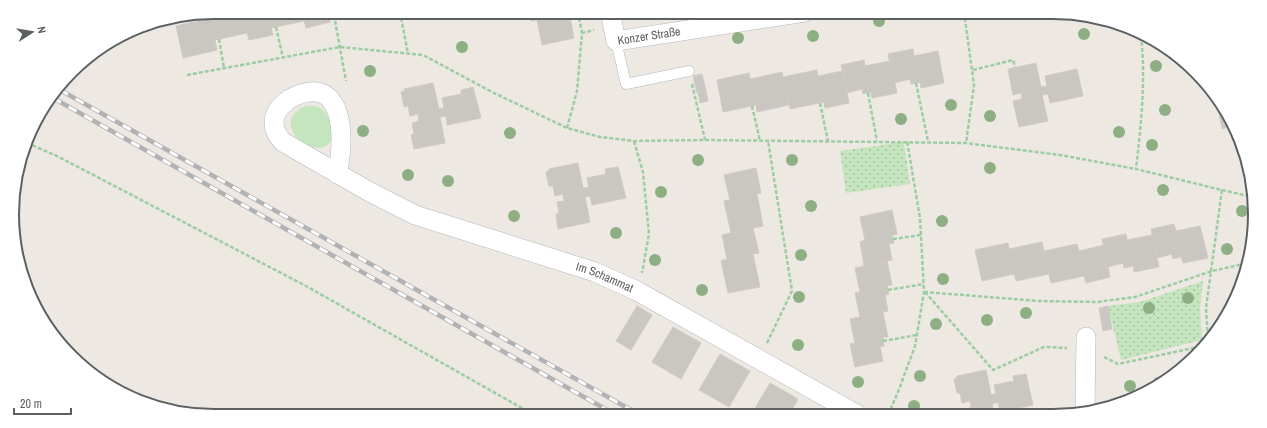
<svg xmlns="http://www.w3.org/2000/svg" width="1267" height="428" font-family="'Archivo Narrow',sans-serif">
<defs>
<pattern id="park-dots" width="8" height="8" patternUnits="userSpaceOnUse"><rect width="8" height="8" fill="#c5e5bf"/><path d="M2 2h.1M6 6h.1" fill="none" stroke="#a3bd9f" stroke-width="1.8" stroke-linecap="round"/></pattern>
</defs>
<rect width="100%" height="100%" fill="#ede9e2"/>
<path fill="#c5e5bf" d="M305 106C319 105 326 109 330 122 332 127 333 133 332 138 323 167 264 125 305 106Z"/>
<g fill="url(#park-dots)">
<path d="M904 142 910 184 846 193 840 151Z"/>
<path d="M1203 281 1200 308 1202 340 1121 360 1108 306 1140 302Z"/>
</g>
<g fill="#cac6c2" stroke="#d2cac1">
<path d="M214 12H242L247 33 215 40 217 50 183 58 176 26 210 18 209 13Z"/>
<path d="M242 12H302L304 21 271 28 273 35 249 40Z"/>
<path d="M302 12H346L328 16 330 22 306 28Z"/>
<path d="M529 12H572L569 13 574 38 542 45 537 20 531 21Z"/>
<path d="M913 49 914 56 938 51 944 83 921 88 920 82 911 84 910 79 894 83 888 54Z"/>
<path d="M864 60 865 66 890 61 897 93 872 98 871 92 863 94 862 89 847 93 841 65Z"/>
<path d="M1036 63 1041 87 1047 86 1045 76 1077 69 1083 96 1050 103 1048 94 1042 95 1048 121 1019 127 1013 101 1022 99 1021 93 1013 95 1008 69Z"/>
<path d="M817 70 818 76 842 71 849 103 825 108 824 102 790 109 783 77Z"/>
<path d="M782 72 789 105 757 112 756 105 723 112 717 80 749 73 750 79Z"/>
<path d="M702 74 706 91 697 93 693 76Z"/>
<path d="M433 83 439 109 444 108 442 98 461 94V90L473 87 481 118 447 125 446 116 440 117 445 143 414 149 411 135 414 134 412 123 419 121 418 114 410 116 408 106 404 107 401 92 405 91 404 89Z"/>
<path d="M706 91 708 101 700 103 698 92Z"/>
<path d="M1222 106 1228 113 1232 126 1222 129 1218 107Z"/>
<path d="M578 163 583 188 589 187 587 178 606 174 605 169 618 167 626 198 592 205 590 196 585 197 590 222 558 229 556 214 559 213 557 202 564 201 563 194 555 196 553 186H549L546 172 549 171V169Z"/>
<path d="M756 168 761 193 757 194 763 226 731 233 724 201 730 200 724 175Z"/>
<path d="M892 210 897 234 892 235 894 243 889 244 892 260 864 266 860 242 865 240 860 217Z"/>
<path d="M1174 224 1176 231 1200 226 1208 258 1183 263 1181 257 1173 259 1172 254 1157 258 1151 229Z"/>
<path d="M753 228 759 253 753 254 760 287 728 293 721 261 727 259 722 235Z"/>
<path d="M1126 234 1127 240 1152 235 1159 267 1134 272 1133 266 1124 268 1123 263 1108 267 1102 239Z"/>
<path d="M1042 242 1049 274 1016 281 1014 274 982 281 975 250 1008 243 1009 249Z"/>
<path d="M1077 244 1079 251 1104 245 1110 277 1086 283 1084 276 1051 283 1044 251Z"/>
<path d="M887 261 892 285 887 286 889 294 885 295 888 311 860 317 855 293 860 292 855 268Z"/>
<path d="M637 306 652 315 631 350 616 341Z"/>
<path d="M1108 306 1112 329 1103 331 1099 308Z"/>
<path d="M883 312 888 337H883L884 346 880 347 883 361 855 367 850 344 855 343 850 319Z"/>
<path d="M673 327 701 343 681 379 652 362Z"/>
<path d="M720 354 750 371 729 407 699 390Z"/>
<path d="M986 370 991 395 996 394 994 385 1014 381 1013 376 1026 374 1033 405 1000 412 998 402 992 404 994 414H965L964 409 971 408 970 401 962 403 960 393H957L954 379 957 378V376Z"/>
<path d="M1174 374 1156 386 1154 378Z"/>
<path d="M770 383 798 399 789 415H751Z"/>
<path d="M816 408 827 415H812Z"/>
</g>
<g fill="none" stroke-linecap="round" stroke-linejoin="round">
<defs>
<path id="lane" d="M616 41 626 84 689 71"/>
<g id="street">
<path id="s1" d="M610 12 616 41 805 12"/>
<path id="s2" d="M337 174C342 153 346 108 325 95 306 82 253 111 283 142L368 191 415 215 595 272 637 291 858 415"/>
<path d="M1085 412 1086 337"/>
</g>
</defs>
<use href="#lane" stroke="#b3b6ba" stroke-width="11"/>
<use href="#street" stroke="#b3b6ba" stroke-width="20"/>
<g stroke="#9ccda2" stroke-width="2.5" stroke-dasharray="4 2" stroke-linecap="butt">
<path d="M400 12 408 54"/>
<path d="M578 12 582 33"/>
<path d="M964 12 974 85 966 143"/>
<path d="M334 15 346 81"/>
<path d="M276 27 283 58"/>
<path d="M1141 36C1146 81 1141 125 1136 169L1222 190 1206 308 1208 339"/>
<path d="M219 39 224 68"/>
<path d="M973 70 1013 60 1015 67"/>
<path d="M187 75 340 47 423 55 494 93 567 128 600 137 634 141 705 140 966 143 1060 155 1136 169"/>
<path d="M916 83 928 141"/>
<path d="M692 84 705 140"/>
<path d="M868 93 877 141"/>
<path d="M820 103 828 141"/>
<path d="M752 106 760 141"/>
<path d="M567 128 577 91 582 33 594 30"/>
<path d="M634 141 643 172 649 234 642 273"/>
<path d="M27 143 57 156 306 286 534 415"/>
<path d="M1222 190 1253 197"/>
<path d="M893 239 921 235"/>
<path d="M888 290 924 284"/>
<path d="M924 292 1039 301 1097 302 1135 297 1212 271 1248 263"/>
<path d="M925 292 993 370 1044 347 1067 348"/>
<path d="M883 341 917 335"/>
<path d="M767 343 792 291 768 141"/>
<path d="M1104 357 1118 364 1203 346"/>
<path d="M888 415 898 392 915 346 924 292 920 218 907 141"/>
</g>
<use href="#lane" stroke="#fff" stroke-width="10"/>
<use href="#street" stroke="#fff" stroke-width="19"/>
<defs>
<g id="rail">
<path d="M60 90 640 415"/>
<path d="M53 98 616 415"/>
</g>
</defs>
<use href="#rail" stroke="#b1b2b3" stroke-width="4.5"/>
<use href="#rail" stroke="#fff" stroke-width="3" stroke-dasharray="9" stroke-linecap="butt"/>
</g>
<g fill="#8daf83">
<circle cx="879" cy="21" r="6"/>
<circle cx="1084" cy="34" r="6"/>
<circle cx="813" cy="36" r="6"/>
<circle cx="738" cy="38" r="6"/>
<circle cx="462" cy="47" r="6"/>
<circle cx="1156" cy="66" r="6"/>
<circle cx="370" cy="71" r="6"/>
<circle cx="951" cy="105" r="6"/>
<circle cx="1165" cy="110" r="6"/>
<circle cx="990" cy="116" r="6"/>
<circle cx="901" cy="119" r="6"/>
<circle cx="363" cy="131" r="6"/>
<circle cx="1119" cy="132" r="6"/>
<circle cx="510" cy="133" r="6"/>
<circle cx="1152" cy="145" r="6"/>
<circle cx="698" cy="160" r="6"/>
<circle cx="792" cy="160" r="6"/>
<circle cx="990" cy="168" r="6"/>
<circle cx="408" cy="175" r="6"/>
<circle cx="448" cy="181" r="6"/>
<circle cx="1163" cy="190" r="6"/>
<circle cx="661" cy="192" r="6"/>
<circle cx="811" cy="206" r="6"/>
<circle cx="1242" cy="211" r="6"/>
<circle cx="514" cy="216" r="6"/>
<circle cx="942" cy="221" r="6"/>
<circle cx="616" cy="233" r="6"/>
<circle cx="1227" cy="249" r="6"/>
<circle cx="801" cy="255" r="6"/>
<circle cx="655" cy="260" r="6"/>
<circle cx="943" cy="279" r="6"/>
<circle cx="702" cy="290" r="6"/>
<circle cx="799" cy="297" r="6"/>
<circle cx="1188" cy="298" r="6"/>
<circle cx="1149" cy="308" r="6"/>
<circle cx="1026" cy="313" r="6"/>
<circle cx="987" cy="320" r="6"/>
<circle cx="936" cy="324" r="6"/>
<circle cx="798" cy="345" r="6"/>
<circle cx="920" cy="376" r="6"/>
<circle cx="858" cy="382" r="6"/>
<circle cx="1130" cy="386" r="6"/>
<circle cx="914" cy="406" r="6"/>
</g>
<g text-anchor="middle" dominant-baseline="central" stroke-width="3" stroke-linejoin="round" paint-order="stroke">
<g font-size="12" fill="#5b6063" stroke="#fff">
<text stroke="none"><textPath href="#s1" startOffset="63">Konzer Straße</textPath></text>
<text stroke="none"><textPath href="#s2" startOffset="523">Im Schammat</textPath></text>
</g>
</g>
<path d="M0 0H1267V428H0ZM214 19H1053A195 195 0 0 1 1248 214V214A195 195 0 0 1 1053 409H214A195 195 0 0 1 19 214V214A195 195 0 0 1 214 19Z" fill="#fff" fill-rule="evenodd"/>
<path fill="none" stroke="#5b6063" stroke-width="2" d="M214 19H1053A195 195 0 0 1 1248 214V214A195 195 0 0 1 1053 409H214A195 195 0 0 1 19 214V214A195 195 0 0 1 214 19Z"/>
<g transform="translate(32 32) rotate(78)" stroke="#ffffff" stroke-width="3" paint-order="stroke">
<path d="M0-3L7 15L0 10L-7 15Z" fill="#5b6063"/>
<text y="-6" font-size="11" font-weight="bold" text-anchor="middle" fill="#5b6063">N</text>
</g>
<path d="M14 408v6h57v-6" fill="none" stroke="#5b6063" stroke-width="2"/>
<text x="20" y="408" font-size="12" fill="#5b6063" stroke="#ffffff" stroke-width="3" paint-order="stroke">20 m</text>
</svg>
